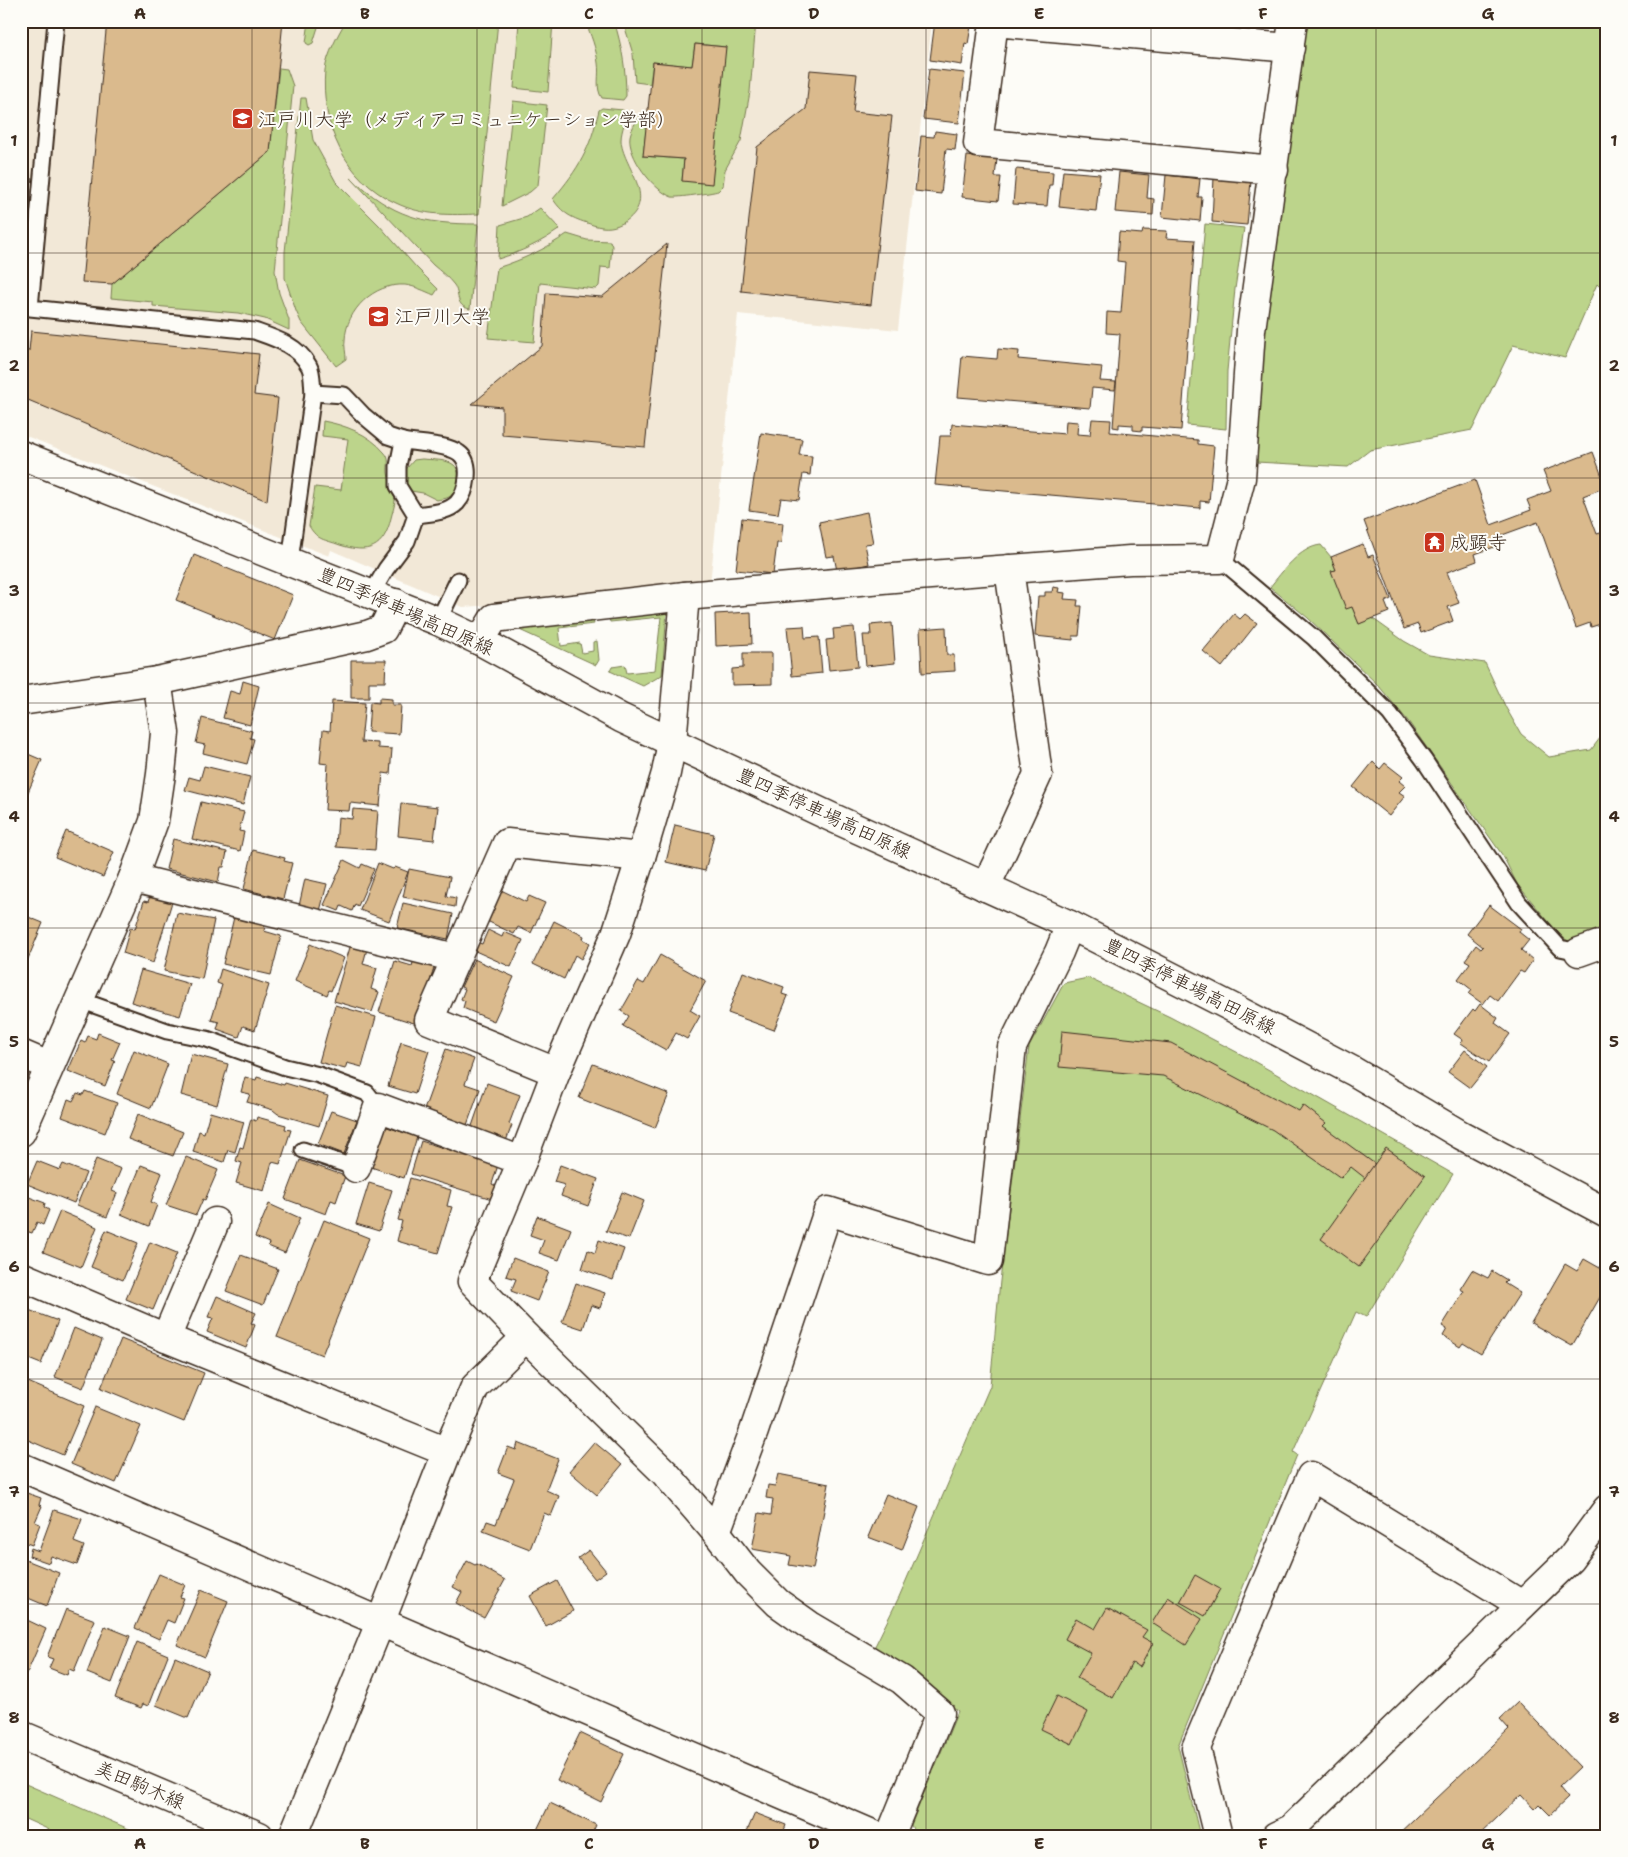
<svg xmlns="http://www.w3.org/2000/svg" width="1628" height="1857" font-family="'Shantell Sans','Klee One',sans-serif">
<rect width="100%" height="100%" fill="#fdfcf7"/>
<filter id="ink" filterUnits="userSpaceOnUse"><feTurbulence type="fractalNoise" baseFrequency=".02" numOctaves="2"/><feDisplacementMap in="SourceGraphic" scale="10" xChannelSelector="R" yChannelSelector="G"/><feConvolveMatrix kernelMatrix="1 2 1 2 8 2 1 2 1" color-interpolation-filters="sRGB"/></filter>
<g filter="url(#ink)">
<path fill="#f2e8d7" d="M21 21H932L898 330 738 314 710 584 557 601 463 607 331 550 329 556 21 434Z"/>
<g fill="#bcd48b" stroke="#7c7f54">
<path d="M309 21H320L313 43 309 45 306 43Z"/>
<path d="M346 21H498L479 214C450 215 423 216 396 203 345 180 320 124 325 70 327 55 338 34 346 21Z"/>
<path d="M519 21H553L548 92 514 88Z"/>
<path d="M585 21H614C622 46 626 70 626 96L623 100 602 98C595 88 600 75 598 63 596 48 591 35 585 21Z"/>
<path d="M623 21H756L750 92 741 141 725 170 723 186 718 191C712 193 676 198 672 197 653 190 627 156 630 136 632 127 637 120 643 112L648 113 643 156 684 159 682 181 726 47 695 44 692 66 653 62 650 84 635 82 633 54Z"/>
<path d="M1301 21H1607V294L1597 284 1565 358 1513 345 1472 430 1370 450 1348 467 1256 462 1255 380Z"/>
<path d="M279 68 287 69 293 86 275 271 279 293 289 320V330L265 319 238 313 153 306V302L111 298 112 284 270 152Z"/>
<path d="M301 98H306L313 140 336 182 379 225 416 267 438 289 434 295C425 291 414 286 405 285 374 283 346 310 345 340 344 346 346 353 346 359L336 366 301 322 296 311 285 278V252Z"/>
<path d="M513 101 547 105 538 185 530 192 502 206Z"/>
<path d="M602 108 623 110C628 120 621 129 621 140 622 166 659 197 626 221 615 228 606 229 593 225 575 219 564 216 553 199 579 168 590 150 599 110Z"/>
<path d="M351 178C394 217 421 224 478 224L470 309C455 306 460 294 454 285 448 277 440 271 433 265Z"/>
<path d="M540 208 560 229C540 243 521 252 498 259L500 225 527 217Z"/>
<path d="M1205 224 1244 228 1235 289 1227 371 1226 429 1187 425Z"/>
<path d="M567 234 587 240 610 241 612 246 610 268 601 267 599 286 596 289 540 283 534 342 488 338 497 268C524 259 544 250 567 234Z"/>
<path d="M323 421C345 425 369 434 384 452 391 459 387 465 388 473 389 482 394 491 395 500 395 506 392 513 391 518 384 549 368 554 340 545 324 539 318 541 309 526L315 487 341 490 348 439 322 436Z"/>
<path d="M422 459C431 460 447 459 454 465 463 473 458 492 449 497 446 499 440 499 437 500L423 493 411 491 406 485 404 475 407 468 414 460Z"/>
<path d="M1321 545 1331 557 1336 570 1332 571 1352 607 1359 624 1372 618 1404 641 1429 655 1485 663 1506 708 1521 734 1549 757 1591 750 1607 729V926L1578 942H1569L1559 934 1517 884 1503 856 1408 721 1378 685 1308 618 1270 587C1282 572 1300 547 1321 545Z"/>
<path d="M667 611 662 675 643 686 610 671 612 667 625 665 627 673 655 670 661 617 610 622 609 618Z"/>
<path d="M593 620 594 624 559 628 561 646 580 643 582 653 593 651V642L597 641 599 660 596 665 513 627Z"/>
<path d="M1088 978 1170 1017 1248 1058 1453 1174 1366 1317 1356 1312 1293 1452 1297 1455 1178 1746 1200 1836H916L911 1825 958 1711 906 1667 874 1648 899 1597 990 1386 1000 1281 1029 1047 1064 983Z"/>
<path d="M21 1782 145 1836H63L21 1817Z"/>
</g>
<g fill="#daba8d" stroke="#3b2a1e">
<path d="M107 21H283L270 152 112 284 82 282Z"/>
<path d="M935 21 971 26 968 44 965 43 962 65 930 60Z"/>
<path d="M695 44 726 47 712 184 682 181 684 159 643 156 653 62 692 66Z"/>
<path d="M929 69 965 73 959 123 923 119Z"/>
<path d="M810 70 857 74 853 112 892 116 871 305 741 291 757 147 806 109Z"/>
<path d="M935 131 957 134 955 150 946 149 941 194 915 191 921 136 934 137Z"/>
<path d="M967 156 997 159 995 177H1001L998 201 962 197Z"/>
<path d="M1016 169 1053 172 1052 185H1049L1047 206 1013 204Z"/>
<path d="M1063 171 1100 174 1096 211 1059 207Z"/>
<path d="M1119 172 1149 175 1147 198 1154 199 1153 215 1115 212Z"/>
<path d="M1166 175 1200 179 1198 197H1202L1200 221 1162 217Z"/>
<path d="M1214 177 1251 181 1247 225 1212 222Z"/>
<path d="M1143 230 1167 231 1166 238 1195 240 1181 430 1142 427V431L1133 430V425L1119 424V428L1113 427 1120 334 1106 333 1107 312 1121 313 1125 262 1117 261 1119 232 1142 234Z"/>
<path d="M667 244 645 447 502 435V407L472 404 542 346 546 293 602 297Z"/>
<path d="M31 331 259 354 254 395 278 398 267 501 21 397V350L29 351Z"/>
<path d="M998 349 1019 351 1018 359 1102 367 1100 381 1116 382 1115 390 1092 388 1090 408 958 397 962 356 997 359Z"/>
<path d="M1092 419 1111 420 1110 432 1198 440V444L1214 446 1209 502 1200 501V508L935 485 940 436H951L952 424 1065 434 1066 421 1078 422 1077 434 1090 435Z"/>
<path d="M761 433 802 439 799 455 812 456 810 475 803 474 799 500 781 498 778 514 749 510Z"/>
<path d="M1593 452 1606 487 1583 496 1597 534 1607 531V622L1591 627 1590 623 1576 628 1538 522 1494 538 1497 546 1475 554 1477 561 1447 572 1459 603 1448 607 1453 621 1421 633 1418 624 1404 629 1364 521 1475 480 1491 525 1531 510 1527 500 1551 491 1543 471Z"/>
<path d="M867 512 873 543 865 544 869 564 837 571 834 556 826 557 819 522Z"/>
<path d="M742 518 783 523 781 543H777L773 574 736 570Z"/>
<path d="M1363 544 1368 557 1373 555 1391 599 1385 602 1389 612 1359 624 1352 607 1346 609 1331 571 1336 570 1331 557Z"/>
<path d="M194 555 293 595 275 640 176 600Z"/>
<path d="M1053 587 1059 588 1058 592 1065 593 1064 599 1078 600 1077 606H1082L1079 636H1073V640L1035 636 1038 596H1045V592H1052Z"/>
<path d="M751 612 752 644 716 646 715 614Z"/>
<path d="M1234 614 1240 619 1245 614 1257 623 1222 667 1203 651Z"/>
<path d="M892 623 895 663 866 666 863 635H871L870 625Z"/>
<path d="M804 626 805 638 819 637 822 673 792 676 787 627Z"/>
<path d="M854 627 858 667 829 670 826 640 834 639 833 629Z"/>
<path d="M946 627 947 655H954L955 671 922 673 920 629Z"/>
<path d="M743 653H772V684L732 685V669L743 668Z"/>
<path d="M351 660H386L385 682H369V698H351Z"/>
<path d="M243 681 259 686 250 725 223 718 230 691 240 694Z"/>
<path d="M379 698 392 699V705H401L399 734 368 732 370 702 379 703Z"/>
<path d="M332 701 365 703 361 742 378 743V748L392 749 390 774 383 773 380 806 350 803 349 811 325 810 328 764 320 763 323 730 330 731Z"/>
<path d="M202 718 252 731 250 738 254 739 247 764 203 753 205 745 196 743Z"/>
<path d="M21 751 42 760 21 808Z"/>
<path d="M1373 762 1380 769 1385 763 1403 777 1399 781 1405 786 1399 792 1405 796 1389 816 1353 787Z"/>
<path d="M204 766 250 777 243 805 185 790 189 777 200 780Z"/>
<path d="M201 802 244 812 239 831 244 832 240 851 192 839Z"/>
<path d="M401 803 438 807 434 840 398 836Z"/>
<path d="M353 809 378 811 375 850 336 847 338 817 352 819Z"/>
<path d="M675 825 714 834 705 871 666 862Z"/>
<path d="M66 831 114 852 103 877 55 857Z"/>
<path d="M173 839 227 852 224 867H221L218 882 166 869Z"/>
<path d="M253 850 285 858 284 861 292 863 283 899 244 889Z"/>
<path d="M344 860 360 868 362 864 374 869 358 906 355 904 352 911 341 906 339 911 324 905Z"/>
<path d="M378 863 393 869 395 867 408 872 389 921 360 910Z"/>
<path d="M409 869 450 877 446 896 456 898 455 907 403 897Z"/>
<path d="M305 879 327 884 320 911 299 906Z"/>
<path d="M501 890 526 902 529 896 545 903 531 933 518 927 514 934 487 921Z"/>
<path d="M150 896 172 902 153 963 123 953 130 928 135 929 144 901 148 902Z"/>
<path d="M403 903 453 914 448 939 397 928Z"/>
<path d="M1489 905 1521 929 1519 932 1529 940 1521 950 1533 960 1524 973 1520 971 1498 1001 1490 995 1483 1004 1469 994 1472 990 1458 979 1470 963 1465 960 1476 945 1481 949 1483 947 1467 934Z"/>
<path d="M177 913 214 920 202 979 164 971Z"/>
<path d="M21 914 43 923 25 966 21 965Z"/>
<path d="M234 917 265 925 264 931 281 936 271 975 223 964Z"/>
<path d="M554 921 584 936 583 939 590 943 581 959 575 955 564 979 533 964Z"/>
<path d="M488 930 502 937 504 932 523 940 511 967 473 950 477 942 482 944Z"/>
<path d="M310 944 344 958 331 991 329 990 327 995 295 981Z"/>
<path d="M351 944 367 949 363 964 377 968 371 989 379 992 372 1012 334 1001Z"/>
<path d="M660 955 706 981 690 1010 700 1016 687 1039 676 1033 666 1050 623 1026 629 1016 621 1011 638 981 644 984Z"/>
<path d="M414 959 435 965 417 1024 379 1012 395 961 412 966Z"/>
<path d="M474 959 514 977 494 1021 463 1008 465 1001 461 999 465 989 461 987Z"/>
<path d="M221 969 269 985 255 1030 243 1026 239 1037 217 1029 219 1022 211 1020 222 985 217 983Z"/>
<path d="M141 970 190 984 180 1016 131 1002Z"/>
<path d="M743 972 784 987 782 994 788 996 774 1030 728 1013Z"/>
<path d="M1480 1004 1498 1018 1495 1023 1510 1034 1489 1062 1461 1043 1463 1040 1454 1034 1473 1009 1475 1011Z"/>
<path d="M335 1005 376 1017 362 1067 347 1063 345 1069 319 1062Z"/>
<path d="M1062 1031 1171 1043 1299 1111 1303 1105 1326 1123 1323 1126 1375 1164 1365 1178 1351 1167 1341 1178 1273 1130 1163 1076 1059 1067Z"/>
<path d="M98 1033 120 1042 112 1060 115 1061 105 1086 68 1071 81 1041 85 1043 88 1036 96 1039Z"/>
<path d="M401 1042 429 1051 415 1094 388 1086Z"/>
<path d="M446 1049 474 1059 465 1084 480 1089 467 1125 424 1110Z"/>
<path d="M134 1050 168 1064 151 1108 117 1094Z"/>
<path d="M1465 1050 1487 1067 1470 1088 1448 1072Z"/>
<path d="M191 1054 228 1064 217 1105 181 1095Z"/>
<path d="M593 1064 669 1094 655 1128 579 1098Z"/>
<path d="M245 1077 256 1080 257 1077 284 1085 285 1083 328 1096 319 1126 278 1114 273 1110 247 1102 250 1094 241 1092Z"/>
<path d="M487 1083 520 1095 509 1124 512 1125 506 1141 471 1129Z"/>
<path d="M85 1091 117 1103 105 1133 62 1117 68 1099 73 1101 77 1093 83 1095Z"/>
<path d="M331 1111 357 1120 344 1154 318 1144Z"/>
<path d="M210 1112 244 1122 235 1152 228 1150 224 1162 193 1152 199 1131 204 1133Z"/>
<path d="M138 1114 183 1132 173 1156 128 1139Z"/>
<path d="M257 1117 286 1125 285 1129 291 1130 280 1164 272 1162 264 1191 236 1183 242 1163 236 1161 240 1147 243 1148 251 1119 256 1121Z"/>
<path d="M381 1125 417 1137 404 1178 368 1166Z"/>
<path d="M421 1141 498 1165 492 1184 496 1186 492 1199 411 1174Z"/>
<path d="M1386 1148 1425 1176 1359 1267 1321 1239Z"/>
<path d="M186 1157 218 1170 205 1200 203 1199 196 1215 166 1205Z"/>
<path d="M96 1159 121 1169 112 1191 117 1193 107 1217 77 1205Z"/>
<path d="M300 1160 345 1176 336 1202 331 1200 326 1214 285 1199Z"/>
<path d="M37 1161 60 1170 63 1164 86 1173 74 1203 27 1184Z"/>
<path d="M141 1165 162 1173 151 1202 157 1205 149 1226 121 1214Z"/>
<path d="M560 1165 598 1179 588 1206 561 1196 565 1185 554 1182Z"/>
<path d="M410 1178 451 1190 447 1206 452 1207 438 1253 397 1241 402 1221 398 1220Z"/>
<path d="M369 1183 392 1190 379 1231 356 1224Z"/>
<path d="M622 1192 644 1201 629 1239 606 1231Z"/>
<path d="M21 1194 45 1203 44 1207 49 1210 43 1225 37 1222 32 1233 23 1230 21 1234Z"/>
<path d="M269 1204 300 1218 285 1253 268 1246 269 1243 255 1237Z"/>
<path d="M60 1211 97 1227 81 1267 43 1252Z"/>
<path d="M537 1216 571 1229 559 1260 539 1253 544 1240 530 1235Z"/>
<path d="M324 1220 369 1238 322 1355 277 1337Z"/>
<path d="M106 1230 138 1243 123 1280 91 1267Z"/>
<path d="M599 1240 624 1249 613 1280 582 1269 588 1250 595 1253Z"/>
<path d="M150 1242 177 1253 153 1310 126 1299Z"/>
<path d="M241 1255 278 1269 263 1305 226 1291Z"/>
<path d="M513 1258 549 1272 537 1301 511 1291 516 1279 506 1276Z"/>
<path d="M1584 1259 1607 1272V1285L1572 1346 1531 1323 1565 1264 1577 1271Z"/>
<path d="M1472 1270 1488 1278 1492 1271 1507 1280 1504 1283 1520 1293 1481 1354 1463 1343 1460 1347 1443 1336 1447 1329 1442 1326 1464 1291 1460 1289Z"/>
<path d="M576 1283 605 1293 600 1308 591 1305 583 1329 562 1322Z"/>
<path d="M217 1296 256 1313 251 1323 255 1325 246 1348 207 1332 213 1318 208 1317Z"/>
<path d="M26 1309 58 1321 41 1364 21 1356V1321Z"/>
<path d="M74 1328 102 1340 83 1388 55 1377Z"/>
<path d="M121 1339 204 1373 184 1422 101 1388Z"/>
<path d="M21 1379 84 1406 63 1455 21 1437Z"/>
<path d="M95 1407 141 1426 116 1483 71 1464Z"/>
<path d="M594 1442 622 1465 597 1495 569 1471Z"/>
<path d="M518 1443 558 1459 546 1490 559 1496 551 1516 544 1513 530 1549 483 1531 487 1521 496 1524 514 1479 498 1473 508 1447 516 1450Z"/>
<path d="M778 1474 829 1484 813 1569 789 1565 791 1556 752 1549 759 1513 771 1515 773 1499 766 1498 768 1485 775 1486Z"/>
<path d="M21 1491 41 1498 39 1505 42 1506 35 1522 40 1524 32 1545 21 1541Z"/>
<path d="M886 1494 919 1507 902 1550 868 1537Z"/>
<path d="M54 1510 82 1519 74 1542 84 1546 77 1565 51 1556 49 1563 29 1556 31 1548 39 1551Z"/>
<path d="M589 1550 606 1571 595 1579 578 1558Z"/>
<path d="M21 1558 59 1573 47 1606 21 1595Z"/>
<path d="M467 1561 475 1565 477 1564 505 1580 484 1618 456 1603 462 1592 453 1587Z"/>
<path d="M159 1574 185 1585 180 1597 184 1598 174 1623 167 1620 159 1639 135 1628Z"/>
<path d="M1195 1575 1220 1589 1205 1616 1180 1602Z"/>
<path d="M557 1581 573 1611 546 1626 530 1596Z"/>
<path d="M201 1590 228 1601 205 1657 177 1645Z"/>
<path d="M1168 1597 1202 1619 1186 1645 1152 1623Z"/>
<path d="M1107 1608 1147 1630 1142 1637 1153 1643 1140 1667 1132 1663 1113 1698 1077 1678 1091 1653 1065 1639 1076 1618 1095 1629Z"/>
<path d="M66 1609 95 1620 74 1671 69 1669 67 1675 49 1668 53 1659 47 1657Z"/>
<path d="M21 1612 27 1615 25 1619 46 1629 27 1673 22 1671 21 1673Z"/>
<path d="M105 1626 130 1636 112 1683 87 1673Z"/>
<path d="M137 1642 168 1655 148 1706 143 1704 141 1708 115 1698Z"/>
<path d="M175 1657 208 1671 188 1718 156 1705Z"/>
<path d="M1057 1696 1088 1712 1072 1744 1041 1729Z"/>
<path d="M1518 1702 1580 1767 1559 1787 1568 1798 1550 1815 1539 1804 1534 1809 1521 1795 1478 1836H1396L1509 1729 1500 1719Z"/>
<path d="M580 1733 624 1754 601 1802 557 1780Z"/>
<path d="M550 1803 596 1825 591 1836H534Z"/>
<path d="M755 1813 786 1825 782 1836H745Z"/>
</g>
<g fill="none" stroke-linecap="round" stroke-linejoin="round">
<defs>
<g id="lane">
<path d="M56 21 30 308 254 331C274 338 298 345 309 366 313 373 312 385 313 393L290 561"/>
<path d="M313 393 344 395 363 415 388 436 403 441 398 466V486L416 515 407 541 386 569 372 593"/>
<path d="M403 441C419 444 447 444 459 453 473 463 467 492 457 503 447 513 429 513 416 515"/>
<path d="M1220 559 1314 638 1390 714 1424 760 1519 903 1560 948 1579 952"/>
<path d="M438 621 458 580"/>
<path d="M80 1000 167 1031 207 1039 285 1067 319 1075 367 1093 378 1107"/>
<path d="M303 1150 356 1168"/>
</g>
<g id="street">
<path d="M1274 170 978 143 994 22 1290 48"/>
<path d="M685 596 672 742 666 773 641 857 616 934 556 1072 522 1161 472 1281 526 1337 665 1473 716 1532 748 1573 778 1603 809 1625 902 1680 940 1713 890 1836"/>
<path d="M480 641 494 618 685 596 917 576 1130 560 1220 559 1241 478 1251 330 1293 21"/>
<path d="M21 701 157 681 367 635 383 629 396 603"/>
<path d="M133 878 456 958"/>
<path d="M985 887 999 859 1038 774 1009 569"/>
<path d="M1579 952 1607 942"/>
<path d="M21 1054 49 1066"/>
<path d="M556 1072 429 1020 507 843 641 857"/>
<path d="M21 1132 133 878 154 821 161 774 165 733 157 681"/>
<path d="M356 1168 378 1107 522 1161"/>
<path d="M21 1276 166 1338 447 1452"/>
<path d="M166 1338 215 1222"/>
<path d="M21 1467 877 1836"/>
<path d="M716 1532 754 1431 828 1211 988 1261 1012 1047 1059 952 1070 925"/>
<path d="M293 1836 380 1623 447 1452 475 1387 526 1337"/>
<path d="M1218 1836 1196 1748 1311 1476 1522 1605"/>
<path d="M1276 1836 1291 1829 1570 1559 1607 1509"/>
</g>
<g id="secondary">
<path d="M21 455 438 621 480 641 621 718 831 817 1070 925 1237 1010 1353 1071 1461 1135 1607 1213"/>
<path d="M21 1735 259 1836"/>
</g>
</defs>
<use href="#lane" stroke="#3b2a1e" stroke-width="19"/>
<use href="#street" stroke="#3b2a1e" stroke-width="31"/>
<use href="#secondary" stroke="#3b2a1e" stroke-width="31"/>
<use href="#lane" stroke="#fdfcf7" stroke-width="15"/>
<use href="#street" stroke="#fdfcf7" stroke-width="28"/>
<use href="#secondary" stroke="#fdfcf7" stroke-width="28"/>
</g>
</g>
<path fill="none" stroke="#3b2a1e" stroke-width="1" stroke-opacity="0.55" d="M252 21V1836M477 21V1836M702 21V1836M926 21V1836M1151 21V1836M1376 21V1836M21 253H1607M21 478H1607M21 703H1607M21 928H1607M21 1154H1607M21 1379H1607M21 1604H1607"/>
<defs>
<symbol id="university-square" viewBox="-11 -11 22 22"><rect x="-9" y="-9" width="18" height="18" rx="4" fill="#c8321e" stroke="#fdfcf7"/><path d="M0-5L7-2L0 1L-7-2ZM-4 1L0 2.5L4 1V4Q0 6-4 4Z" fill="#fff"/></symbol>
<symbol id="temple-square" viewBox="-11 -11 22 22"><rect x="-9" y="-9" width="18" height="18" rx="4" fill="#c8321e" stroke="#fdfcf7"/><path d="M0-6L5-2H3V0L6.5 2.5H4V6H1.5V3h-3V6H-4V2.5H-6.5L-3 0V-2H-5Z" fill="#fff"/></symbol>
</defs>
<g fill-rule="evenodd">
<use href="#university-square" x="230" y="106" width="25" height="25"/>
<use href="#university-square" x="366" y="304" width="25" height="25"/>
<use href="#temple-square" x="1422" y="530" width="25" height="25"/>
</g>
<g text-anchor="middle" dominant-baseline="central" stroke-width="4" stroke-linejoin="round" paint-order="stroke">
<g font-size="19" fill="#3b2a1e" stroke="#fdfcf7" text-anchor="start">
<text x="258" y="119">江戸川大学（メディアコミュニケーション学部）</text>
<text x="395" y="316">江戸川大学</text>
<text x="1450" y="542">成顕寺</text>
</g>
<g font-size="19" fill="#3b2a1e" stroke="#fdfcf7">
<text transform="translate(406 611) rotate(24)">豊四季停車場高田原線</text>
<text transform="translate(824 813) rotate(25)">豊四季停車場高田原線</text>
<text transform="translate(1190 986) rotate(27)">豊四季停車場高田原線</text>
<text transform="translate(140 1785) rotate(23)">美田駒木線</text>
</g>
</g>
<rect width="1628" height="1857" fill="none" stroke="#fdfcf7" stroke-width="55"/>
<rect x="28" y="28" width="1572" height="1802" fill="none" stroke="#3b2a1e" stroke-width="2"/>
<g font-size="16" text-anchor="middle" font-weight="bold" fill="#3b2a1e">
<text x="140" y="19">A</text>
<text x="365" y="19">B</text>
<text x="589" y="19">C</text>
<text x="814" y="19">D</text>
<text x="1039" y="19">E</text>
<text x="1263" y="19">F</text>
<text x="1488" y="19">G</text>
<text x="14" y="146">1</text>
<text x="1614" y="146">1</text>
<text x="14" y="371">2</text>
<text x="1614" y="371">2</text>
<text x="14" y="596">3</text>
<text x="1614" y="596">3</text>
<text x="14" y="822">4</text>
<text x="1614" y="822">4</text>
<text x="14" y="1047">5</text>
<text x="1614" y="1047">5</text>
<text x="14" y="1272">6</text>
<text x="1614" y="1272">6</text>
<text x="14" y="1497">7</text>
<text x="1614" y="1497">7</text>
<text x="14" y="1723">8</text>
<text x="1614" y="1723">8</text>
<text x="140" y="1849">A</text>
<text x="365" y="1849">B</text>
<text x="589" y="1849">C</text>
<text x="814" y="1849">D</text>
<text x="1039" y="1849">E</text>
<text x="1263" y="1849">F</text>
<text x="1488" y="1849">G</text>
</g>
</svg>
